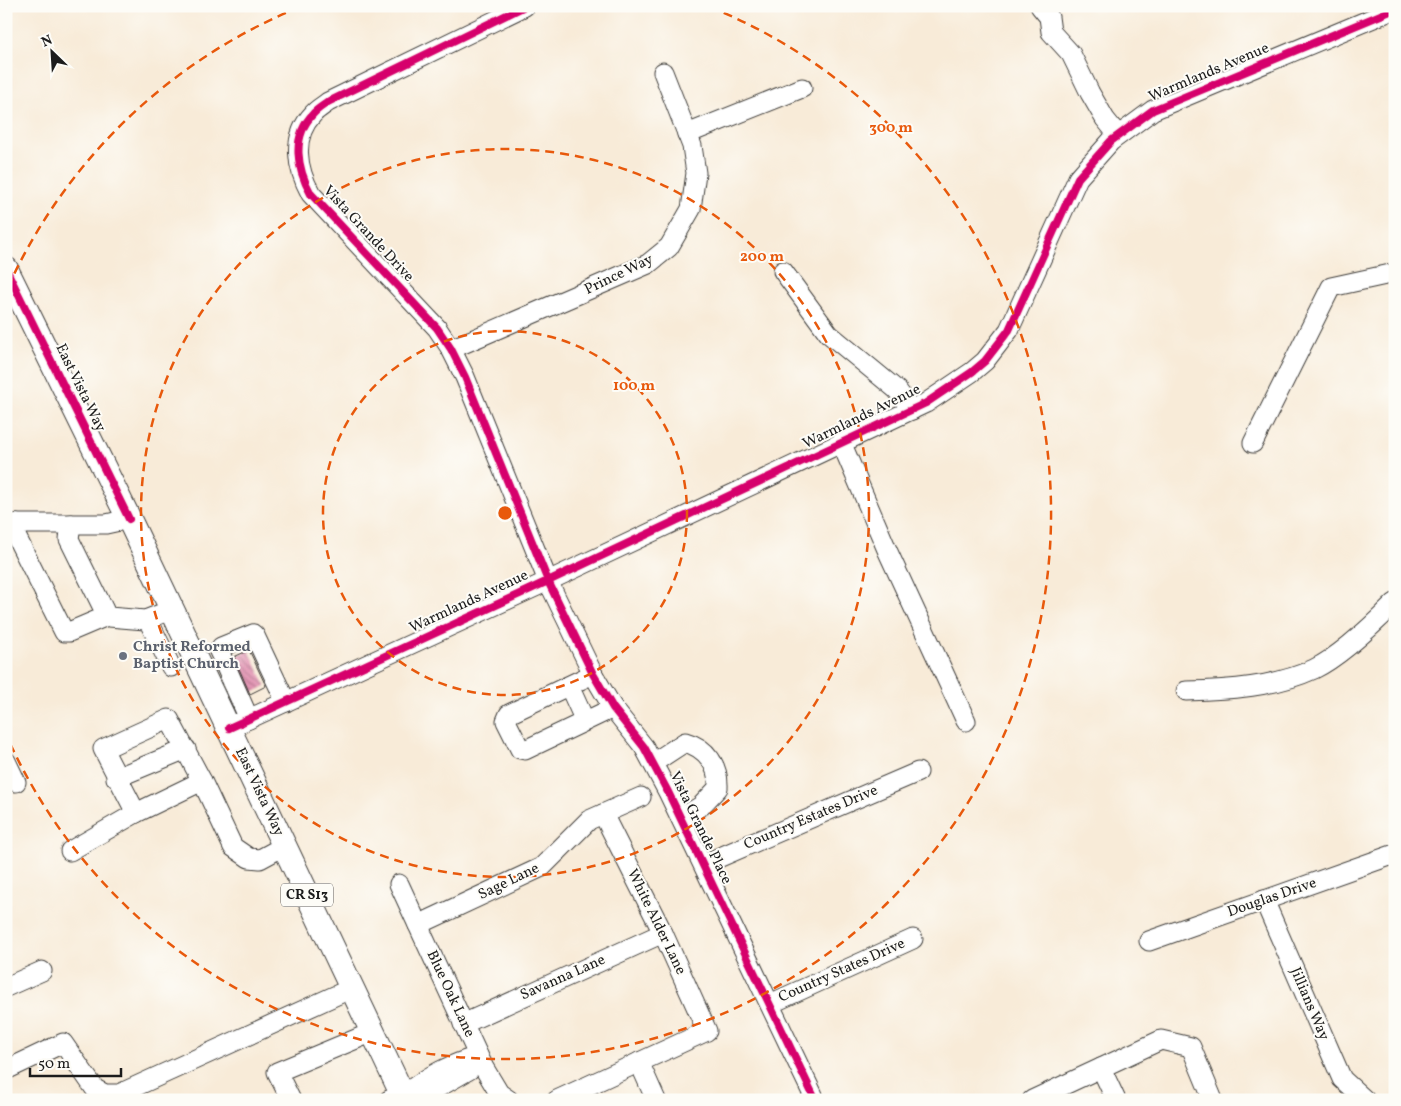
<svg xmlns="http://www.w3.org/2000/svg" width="1401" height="1106" font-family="Vollkorn,serif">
<defs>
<pattern id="building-back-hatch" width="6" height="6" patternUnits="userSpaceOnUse" patternTransform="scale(1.25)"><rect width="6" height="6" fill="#e395b4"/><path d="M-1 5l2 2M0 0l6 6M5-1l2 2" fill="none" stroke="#b77992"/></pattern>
</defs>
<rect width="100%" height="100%" fill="#fdfcf7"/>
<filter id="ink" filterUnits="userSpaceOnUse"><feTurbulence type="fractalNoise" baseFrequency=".02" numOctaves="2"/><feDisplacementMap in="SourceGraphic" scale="10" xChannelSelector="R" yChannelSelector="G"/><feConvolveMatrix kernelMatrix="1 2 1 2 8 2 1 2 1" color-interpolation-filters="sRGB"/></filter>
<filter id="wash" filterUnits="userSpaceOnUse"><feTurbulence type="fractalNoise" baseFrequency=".0096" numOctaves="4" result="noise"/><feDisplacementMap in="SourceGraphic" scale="20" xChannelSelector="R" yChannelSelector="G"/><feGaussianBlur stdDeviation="1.12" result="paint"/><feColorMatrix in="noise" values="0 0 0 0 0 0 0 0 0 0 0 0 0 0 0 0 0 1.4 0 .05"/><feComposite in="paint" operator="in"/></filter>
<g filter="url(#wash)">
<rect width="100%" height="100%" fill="#f8ebd8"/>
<g id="blocks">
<path fill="url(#building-back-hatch)" d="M249 650 266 686 250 694 234 657Z"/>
</g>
</g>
<g filter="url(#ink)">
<use href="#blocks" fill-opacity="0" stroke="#3d3b38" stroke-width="1"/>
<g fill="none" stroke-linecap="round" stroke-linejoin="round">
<defs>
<g id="minor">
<path d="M525 6 328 102C323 106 317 109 313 114 291 137 297 169 311 194L437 328 451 349 465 377 548 581 593 674 613 708 644 747 668 792 813 1095"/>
<path d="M1040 6 1049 17 1051 32 1071 54 1090 93 1105 119 1118 135"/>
<path d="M687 134 802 88"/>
<path d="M783 271 829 334 897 390 912 410"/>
<path d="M451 349 648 264 669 247 691 209 696 173 692 146 663 72"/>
<path d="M841 442 888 552 966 721"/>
<path d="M1253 443 1331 287 1395 273"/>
<path d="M6 523 17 524H106L129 519"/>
<path d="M17 524 16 536 64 632H69L102 618 105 614 104 610 69 539 71 524"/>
<path d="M105 614 109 617 145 620 173 609"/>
<path d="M150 619V624L171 667"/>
<path d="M219 651 221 647 253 634 255 636 286 702"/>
<path d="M219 651 249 719"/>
<path d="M593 674 509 714 506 721 520 749 525 750 613 708"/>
<path d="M569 686 585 721"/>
<path d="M1186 691C1229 690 1275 687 1314 669 1339 657 1375 623 1395 603"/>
<path d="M229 728 548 581 926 403 972 372 985 361 1009 330 1078 178 1111 141 1153 110 1395 9"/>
<path d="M6 761 16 782"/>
<path d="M653 763 685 742C707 748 719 766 718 788L701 806 681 818"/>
<path d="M116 778 186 749"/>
<path d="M136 813 103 749 169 719 202 781 233 847 249 858 260 859 284 846"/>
<path d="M70 851 136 813 202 781"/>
<path d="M704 864 918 772"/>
<path d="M399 884 484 1068 499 1093 509 1100"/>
<path d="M1264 900 1342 1079 1365 1100"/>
<path d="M418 925 542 867 589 820 641 797"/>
<path d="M1149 941 1395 854"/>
<path d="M6 987 42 971"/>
<path d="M770 1004 913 939"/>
<path d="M463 1024 663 933"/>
<path d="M639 1062 656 1100"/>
<path d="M1101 1068 1116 1100"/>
<path d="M6 1070 63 1043 95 1089 105 1094H119L352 988"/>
<path d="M406 1093C431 1074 449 1065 478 1056"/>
<path d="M291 1100 277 1072 373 1032"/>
<path d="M389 1100 403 1095 434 1090 469 1070 478 1056"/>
<path d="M557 1100 707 1031 663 933 603 814"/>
<path d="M1032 1100 1161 1040 1191 1047 1213 1100"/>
</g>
<path id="major" d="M6 269 129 519 405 1100"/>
</defs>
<use href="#minor" stroke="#3d3b38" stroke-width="21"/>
<use href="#major" stroke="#3d3b38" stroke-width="26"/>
<use href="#minor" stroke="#fff" stroke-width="19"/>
<use href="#major" stroke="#fff" stroke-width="24"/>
<defs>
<g id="cycleway">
<path d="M525 6 328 102C323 106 317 109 313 114 291 137 297 169 311 194L437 328 451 349 465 377 548 581 593 674 613 708 644 747 668 792 813 1095"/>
<path d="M6 269 129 519"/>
<path d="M229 728 548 581 926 403 972 372 985 361 1009 330 1078 178 1111 141 1153 110 1395 9"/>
</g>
</defs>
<use href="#cycleway" stroke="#fdfcf7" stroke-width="11"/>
<use href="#cycleway" stroke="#d6006c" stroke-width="8"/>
</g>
</g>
<g fill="none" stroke="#e8590c" stroke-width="2.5" stroke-dasharray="9 6">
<circle cx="505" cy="513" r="182"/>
<circle cx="505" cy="513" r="364"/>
<path d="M8 287A546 546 0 0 1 300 7M710 7A546 546 0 1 1 8 739"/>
</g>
<circle fill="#6b7280" stroke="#fdfcf7" stroke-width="2" cx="123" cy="656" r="5"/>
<g text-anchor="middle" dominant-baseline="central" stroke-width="4" stroke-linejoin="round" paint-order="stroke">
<rect fill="#fdfcf7" stroke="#605f5e" stroke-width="1" x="281" y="883.5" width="52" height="23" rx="4"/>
<g font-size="14" font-weight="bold" fill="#1c1c1c">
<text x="307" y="895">CR S13</text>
</g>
<g font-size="15" fill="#1c1c1c" stroke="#fdfcf7">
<text transform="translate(1209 73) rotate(-23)">Warmlands Avenue</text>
<text transform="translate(368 234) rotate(47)">Vista Grande Drive</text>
<text transform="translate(619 275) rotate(-26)">Prince Way</text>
<text transform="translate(80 388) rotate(64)">East Vista Way</text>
<text transform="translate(862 417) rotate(-26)">Warmlands Avenue</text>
<text transform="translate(469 602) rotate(-25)">Warmlands Avenue</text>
<text transform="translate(259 792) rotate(65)">East Vista Way</text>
<text transform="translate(811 818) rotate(-23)">Country Estates Drive</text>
<text transform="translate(700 828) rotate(64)">Vista Grande Place</text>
<text transform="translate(509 882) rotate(-26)">Sage Lane</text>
<text transform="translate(1272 898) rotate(-19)">Douglas Drive</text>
<text transform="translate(656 922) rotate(64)">White Alder Lane</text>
<text transform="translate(842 971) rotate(-24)">Country States Drive</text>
<text transform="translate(563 978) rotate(-24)">Savanna Lane</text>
<text transform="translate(450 994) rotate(65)">Blue Oak Lane</text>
<text transform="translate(1309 1004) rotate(67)">Jillians Way</text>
</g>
<g font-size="15" font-weight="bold" fill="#5b616d" stroke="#fdfcf7" text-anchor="start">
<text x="133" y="647">Christ Reformed<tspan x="133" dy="17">Baptist Church</tspan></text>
</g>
</g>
<circle cx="505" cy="513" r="8" fill="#e8590c" stroke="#fdfcf7" stroke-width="2.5"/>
<g font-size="15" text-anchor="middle" font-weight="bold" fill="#e8590c" stroke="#fdfcf7" stroke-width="4" stroke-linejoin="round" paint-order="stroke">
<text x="891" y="132">300 m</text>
<text x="762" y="261">200 m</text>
<text x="634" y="390">100 m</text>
</g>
<rect width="1401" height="1106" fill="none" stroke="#fdfcf7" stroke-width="25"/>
<g transform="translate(52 52) rotate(335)" stroke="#fdfcf7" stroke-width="4" paint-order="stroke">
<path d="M0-4L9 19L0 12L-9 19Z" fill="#1c1c1c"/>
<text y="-8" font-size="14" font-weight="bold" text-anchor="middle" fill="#1c1c1c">N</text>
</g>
<path d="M30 1068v8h91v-8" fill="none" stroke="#1c1c1c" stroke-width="2.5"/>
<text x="38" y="1068" font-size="15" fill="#1c1c1c" stroke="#fdfcf7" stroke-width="4" paint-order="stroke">50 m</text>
</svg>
